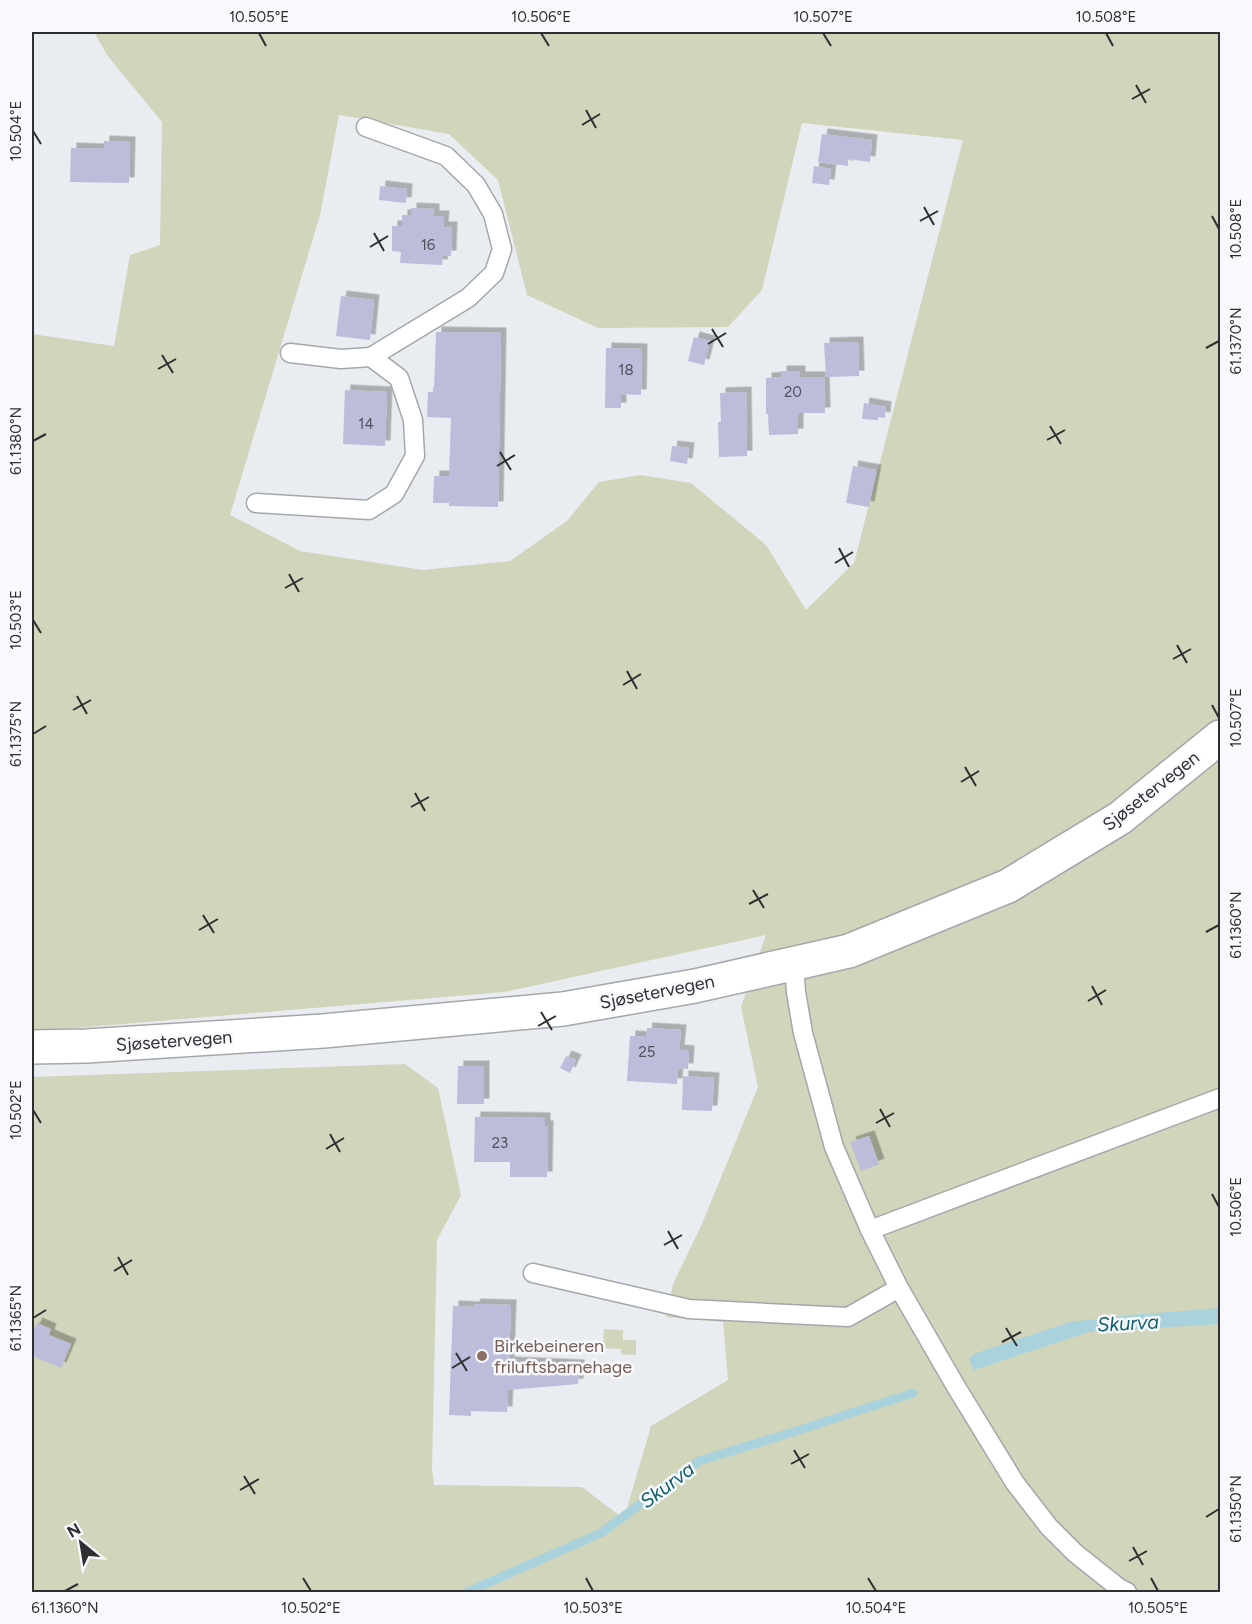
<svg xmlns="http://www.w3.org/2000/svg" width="1252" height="1624" font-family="Figtree,sans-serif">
<defs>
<filter id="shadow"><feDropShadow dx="5.5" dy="-5.5" stdDeviation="0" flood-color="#0004"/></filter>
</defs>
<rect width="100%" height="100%" fill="#e9ecf0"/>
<g fill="#d1d5bb" fill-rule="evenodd">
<path d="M94 32H1220V1592H32V1077L405 1064 438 1088 461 1195 437 1240 432 1468 434 1485 582 1487 624 1519 651 1426 728 1380 723 1322 666 1317 673 1284 702 1224 758 1087 741 1007 766 935 504 992 52 1030H32V334L114 346 130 255 160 245 162 122 107 55ZM339 115 449 134 498 180 527 295 598 328 728 327 762 290 802 123 963 140 854 563 806 610 766 545 691 483 640 475 599 482 567 521 510 561 423 570 300 551 230 515 320 215Z"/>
<path d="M604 1329 623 1330V1340H636V1355L621 1354V1349L603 1348Z"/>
</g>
<path fill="#aad2dc" d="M1220 1308V1324L1089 1332 974 1370 969 1359 976 1353 1070 1322 1130 1315Z"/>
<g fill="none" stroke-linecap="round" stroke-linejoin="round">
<path stroke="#aad2dc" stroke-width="9" d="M467 1592 601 1533 699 1461 790 1433 913 1393"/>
</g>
<g fill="#bcbcdb" filter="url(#shadow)">
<path d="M822 134 872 140 870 162 848 159V166L818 162Z"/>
<path d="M104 141 130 142 129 183 70 182 71 148 101 149 104 148Z"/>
<path d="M814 166 831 169 829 185 812 183Z"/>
<path d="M380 186 407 189 406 203 379 200Z"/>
<path d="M411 208 434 209V216H444L443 227H452L451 256H443L442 265 400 263 401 252 392 251V226H402V215H411Z"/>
<path d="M341 296 374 300 370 340 336 336Z"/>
<path d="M436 332 501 333 498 507 449 506V503H433L434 476H449L451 418 427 417 428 392H434Z"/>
<path d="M694 337 710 341 704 365 688 361Z"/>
<path d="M858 342 859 376 826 377 824 343Z"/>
<path d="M606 348 642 349 641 395 621 394V408H605Z"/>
<path d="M781 371H800V377H824L825 413H798V434L769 435 768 414H766V378L781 377Z"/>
<path d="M345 390 387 392 385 446 343 444Z"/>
<path d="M746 392 747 456 719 457 718 422H721L720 393Z"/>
<path d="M864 403 886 407 885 418 878 417V420L862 419Z"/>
<path d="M672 446 689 448 687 464 670 461Z"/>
<path d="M853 466 876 470 869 507 846 503Z"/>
<path d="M647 1028 681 1030 679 1050 689 1051 688 1069 678 1068 677 1084 627 1081 630 1036 646 1037Z"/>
<path d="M566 1056 576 1060 570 1073 560 1068Z"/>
<path d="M458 1066H484V1104H457Z"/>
<path d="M683 1076 714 1078 712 1111 682 1110Z"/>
<path d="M475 1117 545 1118V1126H548L547 1177H510V1162H474Z"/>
<path d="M869 1136 879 1164 861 1171 850 1142Z"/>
<path d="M475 1304 511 1305 509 1362 579 1365 578 1384 508 1390 507 1412 471 1411V1416L449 1415 453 1306 474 1307Z"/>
<path d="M37 1323 51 1329 49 1335 71 1344 61 1368 32 1356V1328L34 1329Z"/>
</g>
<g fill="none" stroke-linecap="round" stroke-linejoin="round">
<defs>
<g id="service">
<path d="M290 353 341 359 371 357 468 298 494 273 502 249 493 214 476 185 446 156 366 127"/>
<path d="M256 503 369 510 394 494 415 456 413 420 399 378 371 357"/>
<path d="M794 964 796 992 803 1033 834 1147 870 1230 899 1288 955 1385 1015 1483 1049 1527 1075 1553 1119 1588 1127 1592"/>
<path d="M870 1230 1220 1098"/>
<path d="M533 1273 689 1309 848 1317 899 1288"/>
</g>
<path id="tertiary" d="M32 1047 86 1046 323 1031 563 1009 695 986 849 951 1008 886 1120 818 1220 737"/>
</defs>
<use href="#service" stroke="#a5a7ab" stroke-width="21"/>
<use href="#tertiary" stroke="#a5a7ab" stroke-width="36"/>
<use href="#service" stroke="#fff" stroke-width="18"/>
<use href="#tertiary" stroke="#fff" stroke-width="33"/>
</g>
<path fill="none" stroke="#2e2f30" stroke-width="2" d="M259 33 266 46M541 33 549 46M823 33 831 46M1106 33 1113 46M1136 85 1146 103M1132 99 1150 89M586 110 596 128M582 125 600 114M33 131 41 144M924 207 934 225M1212 216 1219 229M920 221 938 211M374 233 384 251M370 247 388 236M712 329 723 347M708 344 726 333M1206 348 1219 341M162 355 173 373M158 369 176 359M1050 426 1061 444M1047 440 1065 430M33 441 46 434M500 452 511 470M497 466 515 455M839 548 849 567M835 563 853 552M289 574 299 592M285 588 303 578M33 620 41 633M1177 645 1187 663M1173 659 1191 649M627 671 637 689M623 685 641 674M77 696 87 714M1212 705 1219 718M73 710 91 700M33 734 46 726M965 767 976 786M961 782 979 771M415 793 425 811M411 807 429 797M753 890 764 908M749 904 768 894M203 915 214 933M199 930 218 919M1206 932 1219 925M1092 986 1102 1005M1088 1001 1106 990M541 1012 552 1030M538 1026 556 1016M880 1109 890 1127M33 1110 41 1123M876 1123 894 1113M330 1134 340 1152M326 1149 344 1138M1212 1194 1219 1207M668 1231 678 1249M664 1245 682 1235M118 1257 128 1275M114 1271 132 1260M33 1318 46 1310M1006 1328 1017 1346M1002 1342 1021 1332M456 1353 467 1371M452 1368 470 1357M794 1450 805 1468M791 1464 809 1454M244 1476 255 1494M240 1490 259 1479M1206 1517 1219 1509M1133 1547 1143 1565M1129 1561 1147 1551M303 1578 311 1591M586 1578 593 1591M868 1578 876 1591M1151 1578 1158 1591M65 1591 78 1584"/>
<circle fill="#8d6e63" stroke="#f7f9fd" stroke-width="2" cx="482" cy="1356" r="6"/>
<g text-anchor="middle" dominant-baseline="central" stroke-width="5" stroke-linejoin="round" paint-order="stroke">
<g font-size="15" fill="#52525b">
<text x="428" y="245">16</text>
<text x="626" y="370">18</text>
<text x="793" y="392">20</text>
<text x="366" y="424">14</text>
<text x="647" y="1052">25</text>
<text x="500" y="1143">23</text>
</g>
<g font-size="18" fill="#2e2f30" stroke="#f7f9fd">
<text transform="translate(1151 791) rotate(-38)">Sjøsetervegen</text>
<text transform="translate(657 992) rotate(-11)">Sjøsetervegen</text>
<text transform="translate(174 1041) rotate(-4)">Sjøsetervegen</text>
</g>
<g font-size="18" fill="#785e54" stroke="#f7f9fd" text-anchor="start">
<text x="494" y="1346">Birkebeineren<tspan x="494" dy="21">friluftsbarnehage</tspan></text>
</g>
<g font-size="20" font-style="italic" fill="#11606e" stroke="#f7f9fd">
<text transform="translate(1128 1323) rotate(-3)">Skurva</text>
<text transform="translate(667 1485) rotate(-37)">Skurva</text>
</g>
</g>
<rect width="1252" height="1624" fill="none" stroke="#f7f9fd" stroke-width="66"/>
<g transform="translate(81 1543) rotate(330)" stroke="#f7f9fd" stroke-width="4.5" paint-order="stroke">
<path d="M0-4.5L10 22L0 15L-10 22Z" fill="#2e2f30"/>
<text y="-9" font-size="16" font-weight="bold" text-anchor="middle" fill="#2e2f30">N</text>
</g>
<rect x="33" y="33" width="1186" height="1558" fill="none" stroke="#2e2f30" stroke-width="2"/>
<g font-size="15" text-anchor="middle" fill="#2e2f30">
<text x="259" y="22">10.505°E</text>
<text x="541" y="22">10.506°E</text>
<text x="823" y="22">10.507°E</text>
<text x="1106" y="22">10.508°E</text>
<text transform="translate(16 131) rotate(-90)" y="5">10.504°E</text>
<text transform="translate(1236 229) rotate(-90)" y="5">10.508°E</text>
<text transform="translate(1236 341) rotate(-90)" y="5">61.1370°N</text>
<text transform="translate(16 441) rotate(-90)" y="5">61.1380°N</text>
<text transform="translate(16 620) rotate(-90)" y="5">10.503°E</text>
<text transform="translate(1236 718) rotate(-90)" y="5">10.507°E</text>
<text transform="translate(16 734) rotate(-90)" y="5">61.1375°N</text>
<text transform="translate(1236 925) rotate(-90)" y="5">61.1360°N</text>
<text transform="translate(16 1110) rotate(-90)" y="5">10.502°E</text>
<text transform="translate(1236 1207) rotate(-90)" y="5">10.506°E</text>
<text transform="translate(16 1318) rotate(-90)" y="5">61.1365°N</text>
<text transform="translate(1236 1509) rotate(-90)" y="5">61.1350°N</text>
<text x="65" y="1613">61.1360°N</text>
<text x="311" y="1613">10.502°E</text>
<text x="593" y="1613">10.503°E</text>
<text x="876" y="1613">10.504°E</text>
<text x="1158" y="1613">10.505°E</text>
</g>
</svg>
